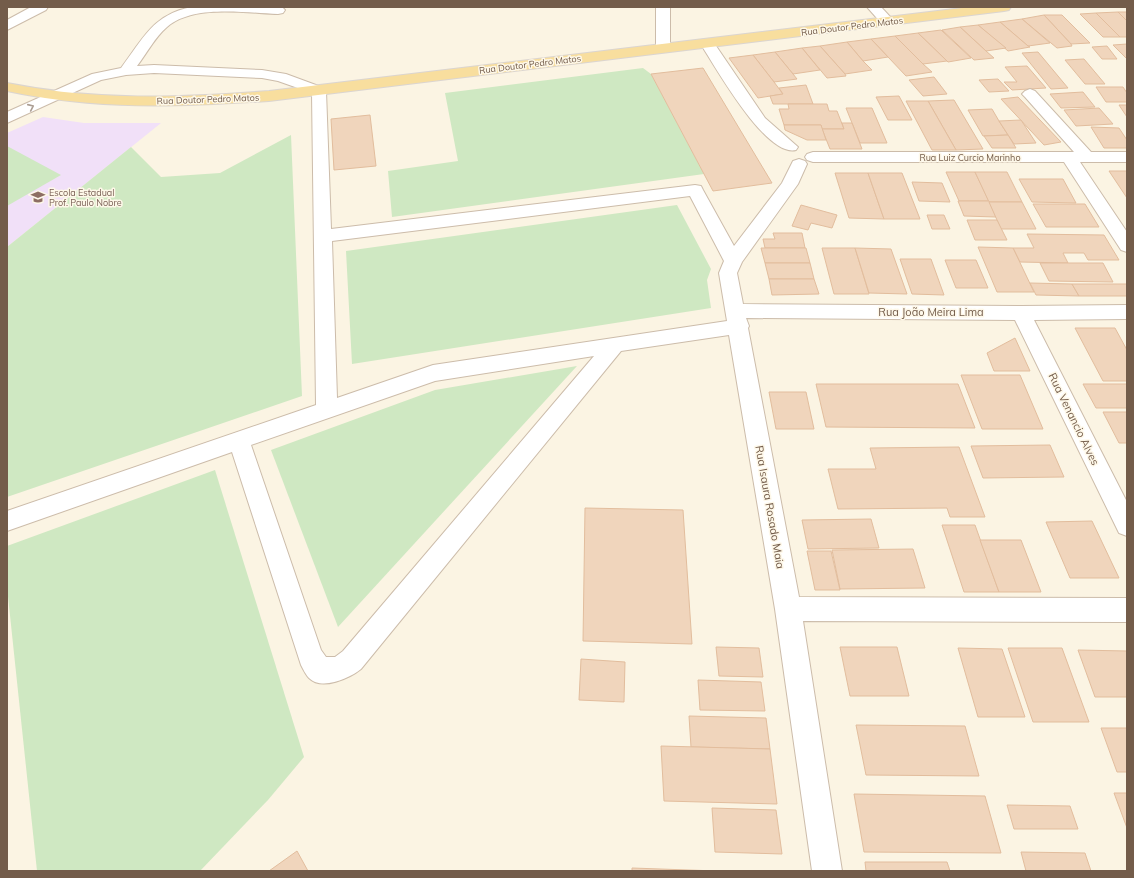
<svg xmlns="http://www.w3.org/2000/svg" width="1134" height="878" font-family="Mulish,sans-serif">
<rect width="100%" height="100%" fill="#fbf4e3"/>
<path fill="#f1e0f8" d="M43 117 84 123H161L7 247V133Z"/>
<g fill="#cfe8c2">
<path d="M643 68 651 74 704 174 392 217 388 171 458 161 445 93Z"/>
<path d="M291 135 302 396 7 497V247L131 147 161 177 220 173Z"/>
<path d="M7 146 61 175 7 206Z"/>
<path d="M677 205 711 269 707 280 711 308 352 364 346 251Z"/>
<path d="M577 366 338 627 271 450 435 390Z"/>
<path d="M215 470 304 757 268 800 200 871H37L7 587V546Z"/>
</g>
<g fill="#f0d5bc" stroke="#e2bd9d">
<path d="M1118 12H1127V21Z"/>
<path d="M1118 12 1127 21V37H1120L1096 13Z"/>
<path d="M1096 13 1120 37H1103L1080 14Z"/>
<path d="M1044 15H1062L1090 43 1071 44Z"/>
<path d="M1044 15 1071 44 1072 46 1057 48 1022 19Z"/>
<path d="M1022 19 1050 43 1028 46 1000 22Z"/>
<path d="M1000 22 1028 46 1030 47 1008 51 978 25Z"/>
<path d="M978 25 1006 48 986 51 960 27Z"/>
<path d="M960 27 986 51 994 58 974 60 942 30Z"/>
<path d="M941 30 971 58 948 62 918 33Z"/>
<path d="M918 33 947 61 923 64 895 36Z"/>
<path d="M895 36 923 64 932 72 906 76 871 39Z"/>
<path d="M871 39 888 57 863 61 847 42Z"/>
<path d="M847 42 863 61 872 70 845 74 820 46Z"/>
<path d="M1127 44V59L1113 45Z"/>
<path d="M820 46 845 74 846 76 827 78 802 48Z"/>
<path d="M1107 46 1117 59H1102L1092 47Z"/>
<path d="M802 48 820 70 793 74 775 52Z"/>
<path d="M775 52 793 74 797 79 774 82 753 55Z"/>
<path d="M1038 52 1068 88 1051 89 1022 53Z"/>
<path d="M753 55 774 82 783 94 758 98 729 58Z"/>
<path d="M1084 59 1105 84H1085L1065 60Z"/>
<path d="M1027 66 1046 88 1012 90 1004 82H1017L1005 67Z"/>
<path d="M703 68 772 183 713 191 651 74Z"/>
<path d="M934 77 947 94 923 96 909 80Z"/>
<path d="M998 79 1009 91 989 92 979 80Z"/>
<path d="M806 85 813 104H773L770 96 783 94 779 88Z"/>
<path d="M1096 87H1123L1127 93V102H1106Z"/>
<path d="M1083 92 1095 107 1061 108 1050 94Z"/>
<path d="M899 96 912 120H888L876 97Z"/>
<path d="M1018 97 1061 142 1044 145 1001 99Z"/>
<path d="M954 100 983 149 956 150 928 101Z"/>
<path d="M906 101H928L956 150H932Z"/>
<path d="M788 104H827L829 111H837L844 129H822L821 125H784L779 109H789Z"/>
<path d="M1119 105H1127V117Z"/>
<path d="M846 108H872L887 143H860Z"/>
<path d="M1099 108 1113 124 1076 126 1064 110Z"/>
<path d="M992 109 999 121 1008 135 983 136 968 110Z"/>
<path d="M370 115 376 166 334 170 331 119Z"/>
<path d="M1021 120 1036 143 1014 144 999 121Z"/>
<path d="M842 123H852L862 149H830L822 129H844Z"/>
<path d="M784 125H821L826 140H807L785 130Z"/>
<path d="M1091 127 1119 128 1127 140V148H1104Z"/>
<path d="M1008 135 1016 148H992L984 136Z"/>
<path d="M1109 171H1127V198Z"/>
<path d="M946 172H975L989 201H959Z"/>
<path d="M975 172H1007L1022 202H989Z"/>
<path d="M835 173H868L884 219 849 218Z"/>
<path d="M868 173H902L920 219H884Z"/>
<path d="M1019 179H1063L1076 203 1032 202Z"/>
<path d="M912 182 942 183 950 202 919 201Z"/>
<path d="M958 201H989L996 217 964 216Z"/>
<path d="M989 202H1022L1036 229H1001Z"/>
<path d="M1033 204H1085L1099 227H1046Z"/>
<path d="M801 205 837 215 832 228 811 223 808 230 792 226Z"/>
<path d="M927 215H944L950 229H932Z"/>
<path d="M967 220H997L1007 240H975Z"/>
<path d="M773 233H802L805 248H765L763 239H775Z"/>
<path d="M1027 234 1104 235 1119 260H1088L1084 253H1063L1068 263 1020 262 1013 248H1034Z"/>
<path d="M978 247 1013 248 1034 292H997Z"/>
<path d="M761 248H806L810 263H765Z"/>
<path d="M822 248H855L869 294H834Z"/>
<path d="M855 248 891 249 907 294 869 293Z"/>
<path d="M900 259H931L944 295 912 294Z"/>
<path d="M945 260H976L988 288H956Z"/>
<path d="M765 263H810L814 279H769Z"/>
<path d="M1040 263H1103L1113 282 1049 281Z"/>
<path d="M769 279H814L819 294 772 295Z"/>
<path d="M1030 283 1072 284 1079 296 1036 295Z"/>
<path d="M1072 284H1127V296H1079Z"/>
<path d="M1075 328H1115L1127 350V381H1103Z"/>
<path d="M1015 338 1030 371H994L987 353Z"/>
<path d="M961 375H1020L1043 429H982Z"/>
<path d="M816 384H958L975 428 826 427Z"/>
<path d="M1083 384H1127V408H1096Z"/>
<path d="M769 392H806L814 429H776Z"/>
<path d="M1103 412H1127V443H1119Z"/>
<path d="M1050 445 1064 477 983 478 971 446Z"/>
<path d="M959 447 985 517H950L947 508 838 509 828 469H876L870 448Z"/>
<path d="M585 508 683 510 692 644 583 641Z"/>
<path d="M871 519 879 548 808 549 802 520Z"/>
<path d="M1092 521 1119 578H1070L1046 522Z"/>
<path d="M942 525H975L999 592H964Z"/>
<path d="M980 540H1021L1041 592H999Z"/>
<path d="M913 549 925 588 840 589 832 550Z"/>
<path d="M807 551H831L840 590H815Z"/>
<path d="M716 647 759 648 763 677 719 676Z"/>
<path d="M840 647H897L909 696H850Z"/>
<path d="M958 648 1002 649 1025 717H978Z"/>
<path d="M1008 648H1062L1089 722H1033Z"/>
<path d="M1078 650 1127 651V697H1095Z"/>
<path d="M581 659 625 662 624 702 579 700Z"/>
<path d="M698 680 761 682 765 711 700 710Z"/>
<path d="M689 716 766 718 770 749 691 747Z"/>
<path d="M856 725 965 726 979 776 866 775Z"/>
<path d="M1101 728H1127V772H1117Z"/>
<path d="M661 746 770 749 777 804 664 801Z"/>
<path d="M1114 793H1127V828Z"/>
<path d="M854 794 985 796 1001 853 864 852Z"/>
<path d="M1007 805 1070 806 1078 829H1014Z"/>
<path d="M712 808 776 810 782 854 715 852Z"/>
<path d="M297 851 308 871H269Z"/>
<path d="M1021 852 1085 853 1091 871H1026Z"/>
<path d="M865 862H947L950 871H866Z"/>
<path d="M632 868 717 871H632Z"/>
</g>
<g fill="none" stroke-linecap="round" stroke-linejoin="round">
<defs>
<g id="minor">
<path d="M31 7H48L46 10 7 30V20Z"/>
<path d="M192 7H282L285 10 283 13 278 14C246 13 193 4 167 27 155 37 147 53 137 66L154 65 262 70 286 74 324 88 326 91 331 229 695 185 701 186 703 190 734 246 782 183 793 161 799 159 805 161 807 164 798 184 742 262 737 273 743 304 1021 306 1127 305V319L1034 320 1127 502V536L1119 533 1015 320 746 318 749 326 748 328 799 597 1127 598V622L803 621 842 871H812L775 609 729 335 621 351 361 669C350 678 322 691 309 678 306 675 303 669 301 665L232 452 7 531V511L316 405 312 93 278 81 262 78 154 73 126 75 101 80 7 123V112L92 74 121 68C143 39 153 14 192 7ZM690 196 724 261 719 273 727 321 433 365 337 398 332 241ZM594 356 343 651 335 657H326L321 650 251 445 435 381Z"/>
<path d="M656 7H670V48L668 51 663 52 658 51 656 48Z"/>
<path d="M867 7H881L895 22 893 25H883Z"/>
<path d="M707 39 712 40 765 118 798 147 796 150C766 158 715 66 700 43L702 40Z"/>
<path d="M1030 89 1035 91 1091 152H1127V162H1080L1127 232V252L1121 250 1064 162H813L807 160 805 157 807 154 813 152H1074L1025 97 1022 94 1025 91Z"/>
</g>
<path id="major" d="M971 7H1011L1009 10 1004 11 269 101C179 107 96 110 7 91V83C96 101 179 98 269 91Z"/>
</defs>
<use href="#minor" stroke="#ccbcaa" stroke-width="2"/>
<use href="#major" stroke="#dbd5d0" stroke-width="2"/>
<use href="#minor" fill="#fff" fill-rule="evenodd"/>
<use href="#major" fill="#f8de9e" fill-rule="evenodd"/>
</g>
<defs><path id="oneway-chevron" d="M-2-3.5L2.5 0L-2 3.5" fill="none" stroke-width="1.6" stroke-linecap="round" stroke-linejoin="round"/></defs>
<use stroke="#ab9d92" href="#oneway-chevron" transform="translate(31 107) rotate(-24)"/>
<defs>
<symbol id="school-bare" viewBox="-9 -9 18 18"><path d="M0-5L7-2L0 1L-7-2ZM-4 1L0 2.5L4 1V4Q0 6-4 4Z" fill="#8d6e63" stroke="#fef8e9" stroke-width="2.5" paint-order="stroke"/></symbol>
</defs>
<g fill-rule="evenodd">
<use href="#school-bare" x="28" y="187" width="20" height="20"/>
</g>
<g text-anchor="middle" dominant-baseline="central" stroke-width="3" stroke-linejoin="round" paint-order="stroke">
<g font-size="9" fill="#735c4a" stroke="#fef8e9">
<text transform="translate(852 26) rotate(-7)">Rua Doutor Pedro Matos</text>
<text transform="translate(530 64) rotate(-7)">Rua Doutor Pedro Matos</text>
<text transform="translate(208 99) rotate(-2)">Rua Doutor Pedro Matos</text>
<text x="970" y="157">Rua Luiz Curcio Marinho</text>
</g>
<g font-size="9" fill="#785e54" stroke="#fef8e9" text-anchor="start">
<text x="49" y="192">Escola Estadual<tspan x="49" dy="10">Prof. Paulo Nobre</tspan></text>
</g>
<g font-size="11" fill="#735c4a" stroke="#fef8e9">
<text x="931" y="312">Rua João Meira Lima</text>
<text transform="translate(1074 419) rotate(64)">Rua Venancio Alves</text>
<text transform="translate(770 507) rotate(80)">Rua Isaura Rosado Maia</text>
</g>
</g>
<rect width="1134" height="878" fill="none" stroke="#735c4a" stroke-width="16"/>
</svg>
